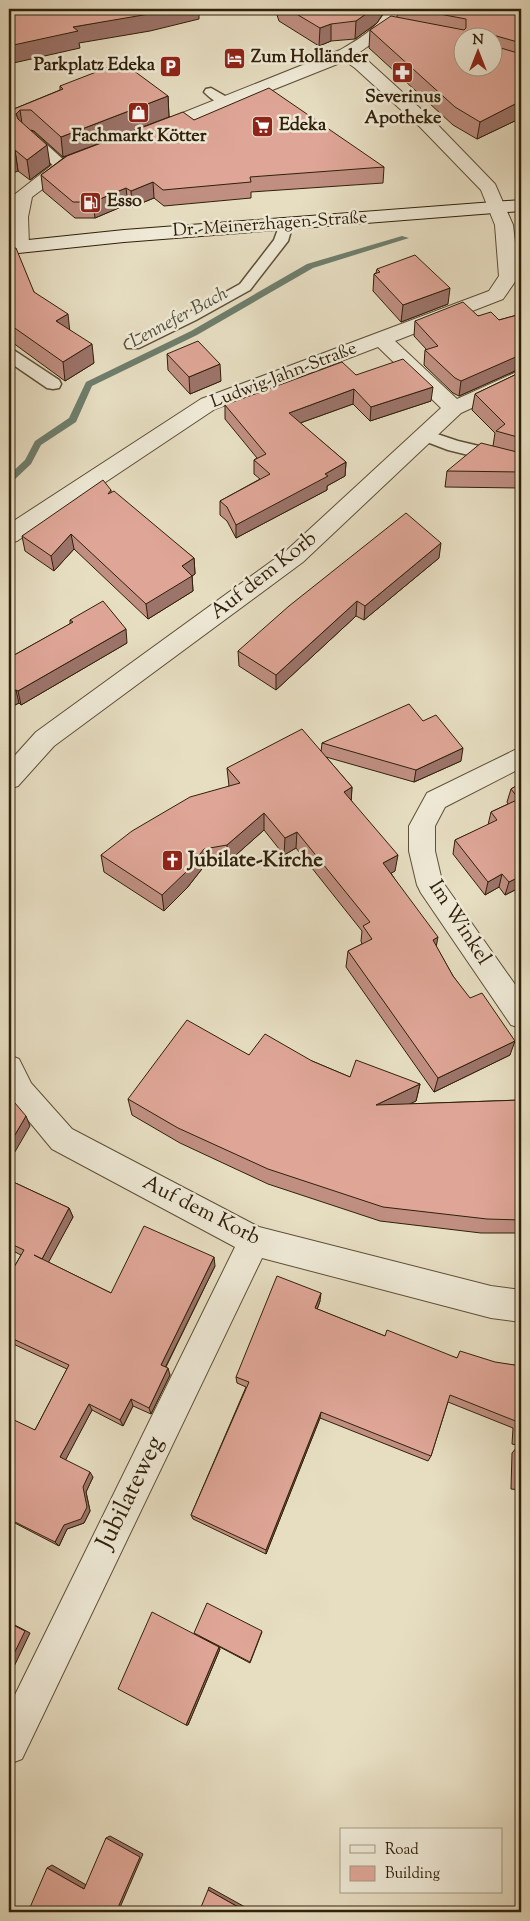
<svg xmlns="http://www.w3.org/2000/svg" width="530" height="1921" font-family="'Sorts Mill Goudy',serif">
<rect width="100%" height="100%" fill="#e7dec2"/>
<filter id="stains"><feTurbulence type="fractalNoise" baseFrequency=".004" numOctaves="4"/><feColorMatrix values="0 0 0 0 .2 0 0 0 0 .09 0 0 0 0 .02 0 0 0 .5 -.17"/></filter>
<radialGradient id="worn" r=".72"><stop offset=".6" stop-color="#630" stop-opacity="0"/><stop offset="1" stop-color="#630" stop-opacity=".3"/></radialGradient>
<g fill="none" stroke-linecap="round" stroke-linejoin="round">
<path fill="#6e7e6c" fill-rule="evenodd" d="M402 236 409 238 313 268 197 335 92 386 76 422 41 445 31 464 12 482 9 483V475L25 460 35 441 69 418 86 382 191 331 307 264Z"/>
<defs>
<g id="service">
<path d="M211 88 232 100 234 103 232 106C222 108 211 99 204 92L206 89Z"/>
<path d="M28 131 33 132 67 163 69 166 67 169H57L23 138 21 135 23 132Z"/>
<path d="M286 220 291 221 293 224 288 241 250 290 196 320 139 348H127L125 344 127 340 186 314 240 284 274 240 281 221Z"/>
<path d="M9 350 15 351 59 380 61 384 59 388 53 389 47 388 9 362Z"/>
<path d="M425 430 458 441 521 456V468L448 450 419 439 417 435 419 431Z"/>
</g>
<g id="minor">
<path d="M387 9H403L391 30 357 54 367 60 433 120 495 184 513 225 519 276 503 299 395 341 457 399 521 370V385L461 413 303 562 54 746 18 786 9 789V762L36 732 287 550 441 408 378 347 215 409 17 541 9 543V524L201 399 489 291 499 276 495 225 481 190 421 128 355 68 345 61 162 134 156 135 150 134 147 130 150 126 340 50C361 38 375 30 387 9Z"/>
<path d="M73 157 79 158 82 162 79 166 68 170 32 197 28 217 29 246 26 250 19 252 12 250C5 239 11 208 14 195L56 162Z"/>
<path d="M521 747V768L445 807 435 826V851L442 881 521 993V1028L511 1025 421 893 417 885 409 851V826L427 793Z"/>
<path d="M9 1055 19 1059 31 1083 72 1129 259 1227 491 1286 521 1290V1322L491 1318 262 1258 22 1759 9 1764V1707L235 1247 52 1149 9 1097Z"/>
</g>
<path id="secondary" d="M521 200V211L124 242 9 254V242L124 230Z"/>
</defs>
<use href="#service" stroke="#5e5038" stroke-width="3"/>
<use href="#minor" stroke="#5e5038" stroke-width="2"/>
<use href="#secondary" stroke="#30200a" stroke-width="2"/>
<use href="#service" fill="#efead7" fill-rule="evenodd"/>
<use href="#minor" fill="#efead7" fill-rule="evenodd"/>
<use href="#secondary" fill="#efead7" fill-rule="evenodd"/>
</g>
<g fill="#c08f82" stroke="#30200a">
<path d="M275 9H386L377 23 355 39 331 41 319 46 279 21Z"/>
<path d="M398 9H521V118L477 139 453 125 369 48 370 30 397 17Z"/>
<path d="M60 86 168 96 169 117 194 120 384 167 383 183 251 192V198L164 206 154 198 132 207 128 204 95 218H75L43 191 41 175 66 156 63 157 34 131 31 130 50 165 30 180 18 171 9 111 60 90Z"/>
<path d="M9 249 34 292 70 330 94 363 65 381 9 340Z"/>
<path d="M377 269 448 304 401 322 373 291 374 274 376 273Z"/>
<path d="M521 314V365L516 367 515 371 459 396 453 393 424 365 425 350H427L414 336 415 321 478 316 499 320Z"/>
<path d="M167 354 221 381 190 394 168 370Z"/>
<path d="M521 372V488L445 487 447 471 493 446 495 433 472 410 475 394Z"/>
<path d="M356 375 431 401 370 421 353 404 300 423 346 462 345 476 327 486V490L236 538 227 521 220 515V501L260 479 254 474V460L257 458 225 419V405Z"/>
<path d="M111 490V492L194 558 195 574 192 576 193 591 148 619 74 549 54 571 25 551 22 536Z"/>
<path d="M439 558 364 620 356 616 276 690 239 666 238 651Z"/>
<path d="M70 620 127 643 21 705 19 703 9 708V658L70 624Z"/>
<path d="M423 721 461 761 414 782 326 757 352 787 351 800 395 871 391 873 436 946 453 976 510 1055 434 1092 346 967 348 951 362 944 361 941 362 931 296 848 284 855 264 830 228 862 205 865 187 888 164 911 104 872 101 855 229 786 227 768 321 752 322 743Z"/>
<path d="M521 783V887L505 895 499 887 485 895 453 854 455 840 488 825 491 812 508 804 507 802 511 789Z"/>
<path d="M249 1055 312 1061 350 1077 420 1084 416 1101 408 1104 521 1100V1233H481L380 1221 268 1184 180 1143 132 1115 128 1099Z"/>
<path d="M9 1180 69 1208 73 1217 48 1262 111 1293 215 1266 166 1367 170 1375 151 1414 133 1406 123 1426 92 1410 65 1460 93 1477 86 1492 90 1511 84 1523 67 1529 59 1546 9 1520V1425L35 1430 67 1369 9 1342V1276L21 1255 9 1249Z"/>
<path d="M320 1301 317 1309 385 1336 457 1358 521 1366V1446L512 1444 513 1428 448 1402 431 1456 428 1461 320 1418 266 1554 193 1519 191 1515 246 1387 237 1383 236 1377Z"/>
<path d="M517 1447 521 1449V1490L511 1489 512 1453Z"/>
<path d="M262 1632 250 1663 199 1636 220 1649 188 1725H186L194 1634Z"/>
</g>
<g fill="#9c746a" stroke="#30200a">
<path d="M170 9H199V19L150 31 79 43 80 48 9 64V46L73 27Z"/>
<path d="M373 9H386L377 23 355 39 356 21Z"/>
<path d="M331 24V41L319 46 320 28Z"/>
<path d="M168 96 169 117 63 157 61 137Z"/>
<path d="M521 101V118L477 139 480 122Z"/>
<path d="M20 110 23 130 16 114Z"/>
<path d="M47 145 50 165 30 180 27 160Z"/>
<path d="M15 150 18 171 9 175V153Z"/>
<path d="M153 182 154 198 132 207 131 191Z"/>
<path d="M126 188 128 204 95 218 93 202Z"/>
<path d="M450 288 448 304 401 322 403 305Z"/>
<path d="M68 314 70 333 56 321Z"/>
<path d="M92 344 94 363 65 381 63 362Z"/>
<path d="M521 351V365L516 367 515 371 459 396 461 381Z"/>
<path d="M220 364 221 381 190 394 189 377Z"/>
<path d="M433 387 431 401 370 421 371 407Z"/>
<path d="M354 389 353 404 289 427V413Z"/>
<path d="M346 462 345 476 327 486V490L236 538V525Z"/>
<path d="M71 534 74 549 54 571 51 556Z"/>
<path d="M441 543 439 558 364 620 365 606Z"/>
<path d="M194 558 195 574 192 576 193 591 148 619 146 604 182 566Z"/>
<path d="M357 601 356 616 276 690V675Z"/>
<path d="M126 629 127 643 21 705 18 691Z"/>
<path d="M16 690 19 703 9 708V693Z"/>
<path d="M463 748 461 761 414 782 416 770Z"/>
<path d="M352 787 351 805 344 792Z"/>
<path d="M264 813V830L228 862 227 845Z"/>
<path d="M297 832 296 848 284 855 285 838Z"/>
<path d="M204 849 205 865 187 888 164 911 162 895Z"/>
<path d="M398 855 395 871 381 879 383 863Z"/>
<path d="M502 874 499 887 485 895 488 882Z"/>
<path d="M521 876V887L505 895 509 882Z"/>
<path d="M438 937 435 953 433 940Z"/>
<path d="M515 1041 510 1055 434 1092 438 1078Z"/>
<path d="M420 1084 416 1101 374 1121 376 1105Z"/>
<path d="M26 1116 30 1126 9 1162V1145Z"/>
<path d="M69 1208 73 1217 46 1267 42 1259Z"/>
<path d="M214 1257 215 1266 163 1372 161 1365Z"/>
<path d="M321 1293 320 1301 315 1316V1308Z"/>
<path d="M168 1368 170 1375 151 1414 149 1408Z"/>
<path d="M131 1399 133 1406 123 1426 120 1420Z"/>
<path d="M89 1404 92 1410 64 1463 60 1457Z"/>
<path d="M321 1412 320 1418 266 1554V1550Z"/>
<path d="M90 1472 93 1477 86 1492 90 1511 84 1523 67 1529 59 1546 55 1542Z"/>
<path d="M9 1622 30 1633 9 1677Z"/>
<path d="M219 1647 220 1649 188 1725H186Z"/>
<path d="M110 1836 143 1854 118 1912H116L106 1838Z"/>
<path d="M52 1865 88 1886 84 1889 47 1868Z"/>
<path d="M209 1887 254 1912H247L208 1890Z"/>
</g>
<g fill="#dfa697" stroke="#30200a" fill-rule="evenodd">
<path d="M9 9H170L149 14 73 27 78 31 9 46Z"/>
<path d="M288 9H373L356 21 331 24 320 28Z"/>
<path d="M413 9H521V43L493 35 494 46 521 54V66L519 67 521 69V101L480 122 455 107 370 30 391 16 464 30 466 28V19ZM462 38H492V68H462Z"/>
<path d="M122 62 168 96 61 137 31 110H20L16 114 18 119 47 145 27 160 15 150 9 153V111L63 89 60 86Z"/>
<path d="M269 88 384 167 250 177 251 182 163 190 153 182 131 191 126 188 93 202H73L41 175 67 156 183 112 194 120Z"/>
<path d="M16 248 34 292 68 314 56 321 92 344 63 362 9 324V249Z"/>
<path d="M415 255 450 288 403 305 374 274 380 272 377 269Z"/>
<path d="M463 302 478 316 491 312 499 320 521 314V351L515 354 518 356 461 381 455 378 425 350 438 346 415 321Z"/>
<path d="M198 341 220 364 189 377 167 354Z"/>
<path d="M403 359 433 387 371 407 354 389 289 413 346 462 325 474 328 476 236 525 227 507 220 501 270 474 254 460 266 454 225 405 342 362 356 375Z"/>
<path d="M521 372V438L496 431 505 424 475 394Z"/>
<path d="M481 443 521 453V472L447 471Z"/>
<path d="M103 480 111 490 108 494 114 491 194 558 182 566 192 576 146 604 71 534 51 556 22 536Z"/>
<path d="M406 513 441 543 365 606 357 601 276 675 238 651 289 606Z"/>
<path d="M103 601 126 629 18 691 16 690 9 693V658L73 622 70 620Z"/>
<path d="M409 704 423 721 436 715 463 748 416 770 322 743Z"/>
<path d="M302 729 352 787 344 792 398 855 383 863 438 937 433 940 453 976 470 998 482 993 515 1041 438 1078 348 951 372 939 363 926 370 922 297 832 285 838 264 813 227 845 204 849 186 872 162 895 101 855 132 831 190 797 240 783 227 768Z"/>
<path d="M521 783V876L509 882 502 874 488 882 455 840 497 820 491 812 519 799 511 789Z"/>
<path d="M187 1020 249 1055 265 1034 312 1061 350 1077 356 1060 420 1084 376 1105 521 1100V1220L487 1219 383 1207 268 1169 178 1128 128 1099Z"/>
<path d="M9 1096 26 1116 9 1145Z"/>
<path d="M9 1180 69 1208 42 1259 34 1255 111 1293 144 1226 214 1257 161 1365 168 1368 149 1408 131 1399 120 1420 89 1404 60 1457 90 1472 83 1487 87 1507 81 1519 64 1525 55 1542 9 1519V1425L12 1419 35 1430 69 1365 9 1337V1276L24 1250 9 1243Z"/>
<path d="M277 1276 321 1293 315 1308 385 1336 387 1330 457 1358 460 1351 495 1362 521 1366V1439H517L518 1422 450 1395 431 1456 321 1412 266 1550 191 1515 249 1382 236 1377Z"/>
<path d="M517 1447 521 1449V1485L516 1484Z"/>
<path d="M207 1603 262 1631 250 1662 194 1633Z"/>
<path d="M152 1612 219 1647 186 1725 118 1689Z"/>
<path d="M9 1623 25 1631 9 1664Z"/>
<path d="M106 1838 140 1857 116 1912H28L47 1868 84 1889Z"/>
<path d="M208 1890 247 1912H199Z"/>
</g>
<defs>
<symbol id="hotel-square" viewBox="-11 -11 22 22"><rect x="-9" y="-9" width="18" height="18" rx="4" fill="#8f2418" stroke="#efead7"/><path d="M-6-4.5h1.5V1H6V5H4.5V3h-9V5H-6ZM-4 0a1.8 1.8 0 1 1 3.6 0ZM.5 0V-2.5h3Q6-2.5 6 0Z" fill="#fff"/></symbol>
<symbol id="parking-square" viewBox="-11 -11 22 22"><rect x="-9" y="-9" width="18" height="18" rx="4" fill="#8f2418" stroke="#efead7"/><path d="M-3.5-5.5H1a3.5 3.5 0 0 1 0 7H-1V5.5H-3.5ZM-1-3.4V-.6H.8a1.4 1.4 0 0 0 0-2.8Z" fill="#fff"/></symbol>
<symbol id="pharmacy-square" viewBox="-11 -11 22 22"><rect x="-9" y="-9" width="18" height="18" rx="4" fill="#8f2418" stroke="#efead7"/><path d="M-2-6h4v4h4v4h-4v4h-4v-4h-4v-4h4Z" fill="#fff"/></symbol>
<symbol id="shop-square" viewBox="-11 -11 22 22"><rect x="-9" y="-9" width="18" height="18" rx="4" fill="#8f2418" stroke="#efead7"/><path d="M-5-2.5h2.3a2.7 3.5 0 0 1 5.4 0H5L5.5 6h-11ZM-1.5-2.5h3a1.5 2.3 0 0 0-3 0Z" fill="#fff"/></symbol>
<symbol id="supermarket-square" viewBox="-11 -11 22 22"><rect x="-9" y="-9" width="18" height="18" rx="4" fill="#8f2418" stroke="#efead7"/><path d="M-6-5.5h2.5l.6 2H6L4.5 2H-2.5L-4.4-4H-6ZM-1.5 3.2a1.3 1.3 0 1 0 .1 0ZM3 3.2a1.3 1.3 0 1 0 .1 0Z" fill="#fff"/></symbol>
<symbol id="fuel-square" viewBox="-11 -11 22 22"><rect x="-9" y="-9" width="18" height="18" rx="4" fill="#8f2418" stroke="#efead7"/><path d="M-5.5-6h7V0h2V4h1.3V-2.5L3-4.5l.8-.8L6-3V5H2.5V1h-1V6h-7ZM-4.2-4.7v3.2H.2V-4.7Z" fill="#fff"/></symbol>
<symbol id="church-square" viewBox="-11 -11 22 22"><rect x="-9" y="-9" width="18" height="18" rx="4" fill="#8f2418" stroke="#efead7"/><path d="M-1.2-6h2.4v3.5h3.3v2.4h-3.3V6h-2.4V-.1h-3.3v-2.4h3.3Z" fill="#fff"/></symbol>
</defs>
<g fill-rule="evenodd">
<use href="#hotel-square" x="222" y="46" width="25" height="25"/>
<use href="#parking-square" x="158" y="54" width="25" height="25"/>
<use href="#pharmacy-square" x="390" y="60" width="25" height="25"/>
<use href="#shop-square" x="126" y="100" width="25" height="25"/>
<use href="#supermarket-square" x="250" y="114" width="25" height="25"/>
<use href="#fuel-square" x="78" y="190" width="25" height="25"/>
<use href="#church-square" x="160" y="848" width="25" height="25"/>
</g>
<g text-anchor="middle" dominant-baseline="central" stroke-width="5" stroke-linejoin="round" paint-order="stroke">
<g font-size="18" font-weight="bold" fill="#30200a" stroke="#efead7" text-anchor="start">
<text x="251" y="58">Zum Holländer</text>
<text x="155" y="66" text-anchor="end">Parkplatz Edeka</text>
<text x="403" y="98" text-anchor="middle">Severinus<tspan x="403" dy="21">Apotheke</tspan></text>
<text x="279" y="126">Edeka</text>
<text x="139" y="137" text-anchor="middle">Fachmarkt Kötter</text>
<text x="107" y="202">Esso</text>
</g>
<g font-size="18" fill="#30200a" stroke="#efead7">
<text transform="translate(270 225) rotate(-4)">Dr.-Meinerzhagen-Straße</text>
<text transform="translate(284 376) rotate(-21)">Ludwig-Jahn-Straße</text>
</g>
<g font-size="19" font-style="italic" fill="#4f4f3b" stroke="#efead7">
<text transform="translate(179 318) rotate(-28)">Lennefer Bach</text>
</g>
<g font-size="21" fill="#30200a" stroke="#efead7">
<text transform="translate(264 576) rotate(-38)">Auf dem Korb</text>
<text transform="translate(459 923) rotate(57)">Im Winkel</text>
<text transform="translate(201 1211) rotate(27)">Auf dem Korb</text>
</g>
<g font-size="21" font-weight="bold" fill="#30200a" stroke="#efead7" text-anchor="start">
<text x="188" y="861">Jubilate-Kirche</text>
</g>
<g font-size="25" fill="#30200a" stroke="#efead7">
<text transform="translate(131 1493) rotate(-64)">Jubilateweg</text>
</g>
</g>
<rect width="530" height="1921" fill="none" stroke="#e7dec2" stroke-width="30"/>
<rect x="10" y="10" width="510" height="1901" fill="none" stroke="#30200a" stroke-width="2.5"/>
<rect x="15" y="15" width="500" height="1891" fill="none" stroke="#30200a"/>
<rect x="340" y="1828" width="162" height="65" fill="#efead7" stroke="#a39985"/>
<rect x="350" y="1845" width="25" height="8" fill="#efead7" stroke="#a39985"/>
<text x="385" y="1854" font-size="15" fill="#30200a">Road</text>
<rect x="350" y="1866" width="25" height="15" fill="#dfa697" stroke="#a39985"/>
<text x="385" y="1878" font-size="15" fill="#30200a">Building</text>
<g transform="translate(478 52)"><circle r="24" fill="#efead7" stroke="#a39985"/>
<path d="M0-4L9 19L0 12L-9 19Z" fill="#8f2418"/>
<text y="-8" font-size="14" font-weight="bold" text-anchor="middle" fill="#30200a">N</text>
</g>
<rect width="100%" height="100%" filter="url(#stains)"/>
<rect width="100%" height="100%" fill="url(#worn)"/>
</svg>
